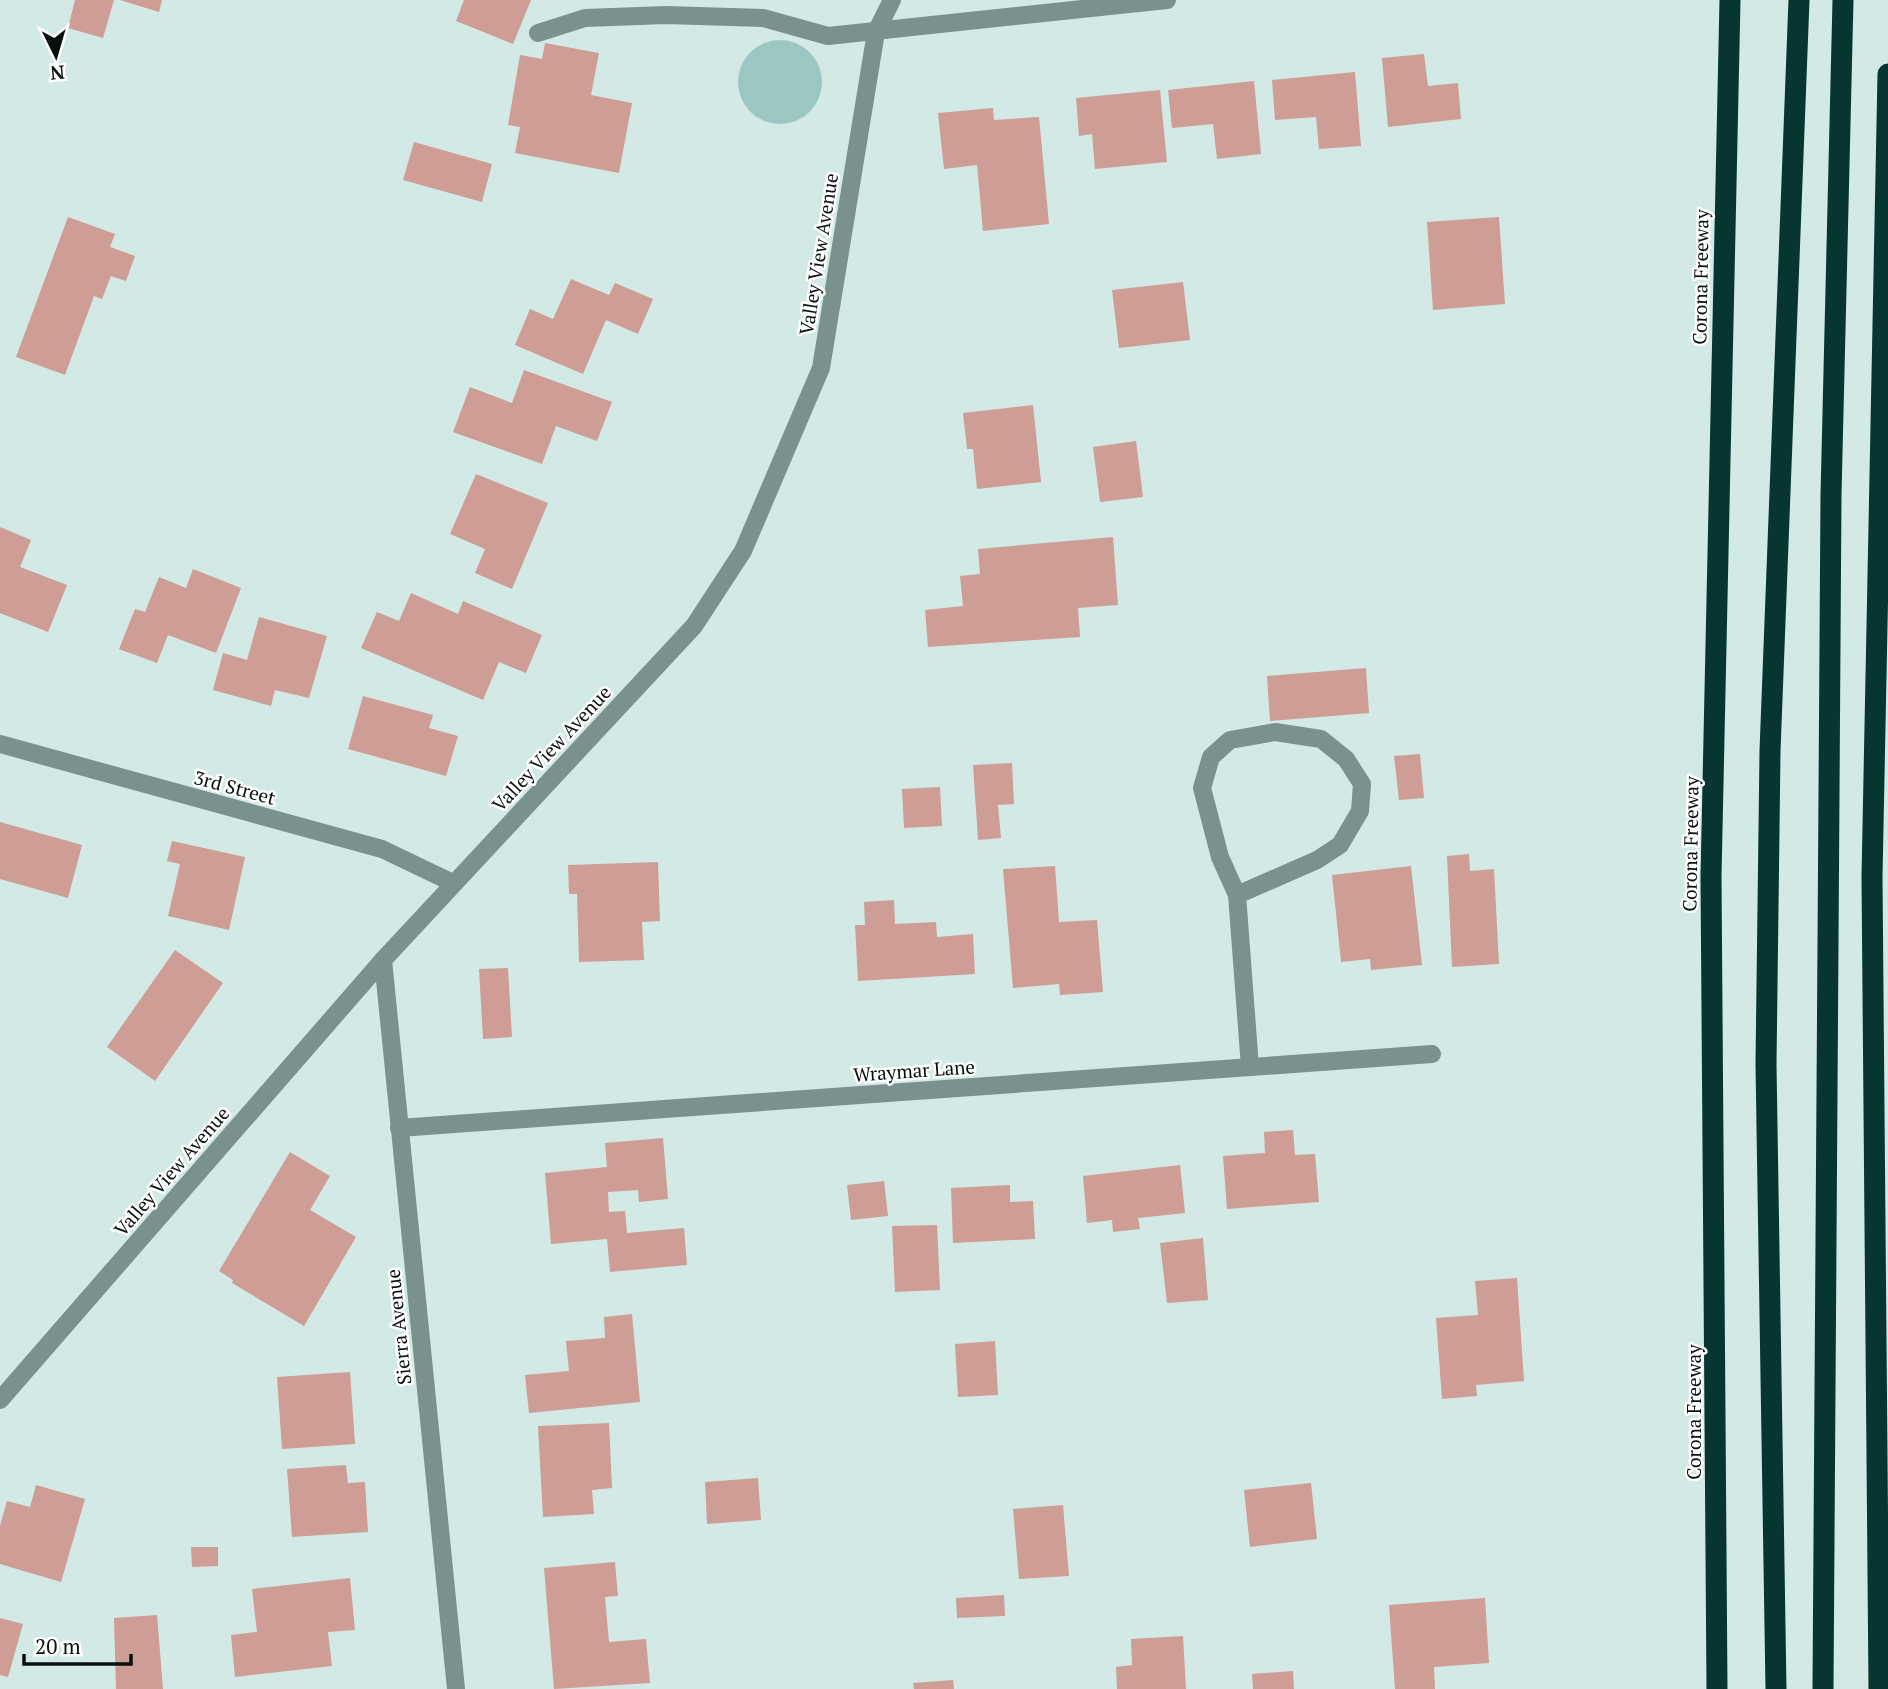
<svg xmlns="http://www.w3.org/2000/svg" width="1888" height="1689" font-family="'PT Serif',serif">
<rect width="100%" height="100%" fill="#d2e9e6"/>
<circle fill="#9bc6c1" cx="780" cy="82" r="42"/>
<g fill="#ce9d95">
<path d="M75 0H114L103 38 68 28Z"/>
<path d="M120 0H162L159 12Z"/>
<path d="M464 0H531L513 44 456 21Z"/>
<path d="M545 43 599 53 591 95 632 103 619 173 515 153 520 127 508 125 520 55 542 59Z"/>
<path d="M1424 54 1428 86 1458 83 1461 119 1388 127 1382 58Z"/>
<path d="M1355 72 1361 146 1319 149 1316 117 1275 120 1272 80Z"/>
<path d="M1254 81 1261 154 1217 159 1213 124 1172 128 1168 90Z"/>
<path d="M1160 90 1167 162 1095 169 1092 134 1079 136 1076 98Z"/>
<path d="M993 108 994 120 1039 117 1049 224 983 231 977 165 944 169 938 113Z"/>
<path d="M414 142 492 164 482 202 403 180Z"/>
<path d="M68 217 115 234 110 247 135 256 126 281 111 276 102 299 94 296 65 375 16 357Z"/>
<path d="M1499 217 1505 304 1433 310 1427 222Z"/>
<path d="M571 279 609 295 615 283 653 299 638 334 606 320 583 374 515 345 530 309 553 319Z"/>
<path d="M1183 282 1190 340 1119 348 1112 290Z"/>
<path d="M524 370 612 402 597 441 556 426 542 464 453 432 470 387 512 403Z"/>
<path d="M1033 405 1041 482 977 489 973 449H967L963 413Z"/>
<path d="M1136 441 1143 497 1100 502 1093 447Z"/>
<path d="M476 474 548 503 512 589 475 573 485 549 450 534Z"/>
<path d="M0 527 31 540 20 567 67 585 48 632 0 613Z"/>
<path d="M1113 537 1118 605 1078 608 1080 637 928 647 925 610 963 606 960 576 980 574 978 549Z"/>
<path d="M193 569 241 588 216 653 168 635 157 663 119 649 135 609 145 612 159 577 186 588Z"/>
<path d="M411 593 458 614 463 601 542 635 526 673 499 662 483 700 361 648 377 612 399 621Z"/>
<path d="M259 617 327 636 309 698 275 690 271 706 213 690 223 653 247 660Z"/>
<path d="M1366 668 1369 713 1270 721 1267 676Z"/>
<path d="M363 696 433 715 429 728 458 736 446 776 348 749Z"/>
<path d="M1420 754 1424 798 1399 800 1394 756Z"/>
<path d="M1012 763 1014 804 998 805 1001 838 978 840 973 765Z"/>
<path d="M940 787 942 826 904 828 902 789Z"/>
<path d="M0 822 82 845 68 898 0 879Z"/>
<path d="M172 841 245 857 229 930 168 916 180 864 167 861Z"/>
<path d="M1469 854 1470 871 1494 869 1499 964 1452 967 1447 856Z"/>
<path d="M658 862 660 921 642 922 644 960 579 962 577 894H569L568 865Z"/>
<path d="M1055 866 1059 922 1097 920 1103 992 1060 995 1059 984 1013 988 1003 869Z"/>
<path d="M1411 866 1422 965 1371 970 1370 959 1341 962 1332 875Z"/>
<path d="M894 900 895 924 936 922 937 937 973 934 975 974 858 981 855 925H865L864 902Z"/>
<path d="M175 950 223 983 155 1081 107 1047Z"/>
<path d="M508 968 512 1037 483 1039 479 969Z"/>
<path d="M1293 1130 1295 1155 1315 1154 1319 1202 1227 1209 1223 1156 1265 1153 1264 1132Z"/>
<path d="M663 1138 668 1199 639 1202 638 1190 608 1192 609 1212 625 1211 627 1233 684 1228 687 1265 610 1272 607 1239 551 1244 545 1173 607 1167 605 1143Z"/>
<path d="M290 1152 330 1176 310 1210 356 1237 304 1326 232 1283 233 1280 219 1271Z"/>
<path d="M1180 1165 1185 1213 1138 1218 1140 1229 1113 1232 1112 1220 1087 1223 1083 1176Z"/>
<path d="M884 1181 888 1216 851 1220 847 1185Z"/>
<path d="M1010 1185V1202L1033 1201 1035 1239 953 1243 951 1188Z"/>
<path d="M937 1225 940 1290 895 1292 892 1226Z"/>
<path d="M1203 1238 1208 1300 1167 1303 1160 1243Z"/>
<path d="M1517 1278 1524 1381 1476 1385 1477 1396 1442 1399 1436 1318 1478 1315 1475 1281Z"/>
<path d="M632 1314 640 1402 529 1413 525 1375 569 1371 566 1341 605 1338 604 1317Z"/>
<path d="M995 1341 998 1395 958 1397 955 1344Z"/>
<path d="M350 1372 355 1444 282 1449 277 1377Z"/>
<path d="M609 1423 612 1488 592 1490 594 1514 543 1517 538 1426Z"/>
<path d="M346 1465 348 1483 365 1482 368 1532 292 1537 287 1469Z"/>
<path d="M758 1478 761 1520 707 1524 705 1482Z"/>
<path d="M1311 1483 1317 1539 1250 1547 1244 1490Z"/>
<path d="M36 1485 85 1499 61 1582 0 1564V1526L7 1501 30 1507Z"/>
<path d="M1063 1505 1069 1576 1019 1579 1013 1509Z"/>
<path d="M191 1547H218V1566L192 1567Z"/>
<path d="M615 1562 618 1596 605 1597 609 1642 646 1639 650 1683 554 1689 544 1568Z"/>
<path d="M350 1578 355 1630 328 1632 332 1666 235 1677 231 1635 257 1632 252 1589Z"/>
<path d="M1004 1595 1005 1616 957 1618 956 1598Z"/>
<path d="M1485 1598 1489 1663 1434 1667 1435 1689H1395L1389 1605Z"/>
<path d="M157 1615 163 1689H116L114 1618Z"/>
<path d="M0 1618 23 1624 8 1677 0 1675Z"/>
<path d="M1183 1636 1186 1689H1117L1116 1667 1132 1665 1131 1639Z"/>
<path d="M1293 1671 1294 1689H1253L1252 1674Z"/>
<path d="M953 1680 954 1689H914L913 1683Z"/>
</g>
<g fill="none" stroke-linecap="round" stroke-linejoin="round">
<g stroke="#7a918e" stroke-width="18">
<path d="M538 33 585 18 666 15 763 18 828 36 1167 0"/>
<path d="M0 744 382 849 453 883"/>
<path d="M1237 895 1317 860 1340 845 1360 811 1362 784 1346 759 1321 739 1275 732 1230 740 1211 757 1202 788 1220 857 1237 895 1250 1067"/>
<path d="M383 960 456 1689"/>
<path d="M399 1128 1432 1054"/>
<path d="M0 1400 383 960 694 626 743 551 821 368 876 32 892 0"/>
</g>
<g stroke="#063532" stroke-width="21">
<path d="M1717 1689 1711 876 1730 0"/>
<path d="M1776 1689 1766 1064 1770 751 1799 0"/>
<path d="M1823 1689 1831 495 1843 0"/>
<path d="M1879 1689 1872 877 1888 74"/>
</g>
</g>
<g text-anchor="middle" dominant-baseline="central" stroke-width="5" stroke-linejoin="round" paint-order="stroke">
<g font-size="19" fill="#08100f" stroke="#fff">
<text transform="translate(818 254) rotate(-81)">Valley View Avenue</text>
<text transform="translate(1700 277) rotate(-89)">Corona Freeway</text>
<text transform="translate(551 748) rotate(-47)">Valley View Avenue</text>
<text transform="translate(235 787) rotate(15)">3rd Street</text>
<text transform="translate(1690 844) rotate(-89)">Corona Freeway</text>
<text transform="translate(914 1070) rotate(-4)">Wraymar Lane</text>
<text transform="translate(171 1171) rotate(-49)">Valley View Avenue</text>
<text transform="translate(398 1327) rotate(-96)">Sierra Avenue</text>
<text transform="translate(1693 1412) rotate(-90)">Corona Freeway</text>
</g>
</g>
<g transform="translate(56 56) rotate(175)" stroke="#ffffff" stroke-width="5" paint-order="stroke">
<path d="M0-5L12 26L0 18L-12 26Z" fill="#08100f"/>
<text y="-10" font-size="19" font-weight="bold" text-anchor="middle" fill="#08100f">N</text>
</g>
<path d="M24 1654v10h107v-10" fill="none" stroke="#08100f" stroke-width="3.5"/>
<text x="35" y="1654" font-size="21" fill="#08100f" stroke="#ffffff" stroke-width="5" paint-order="stroke">20 m</text>
</svg>
